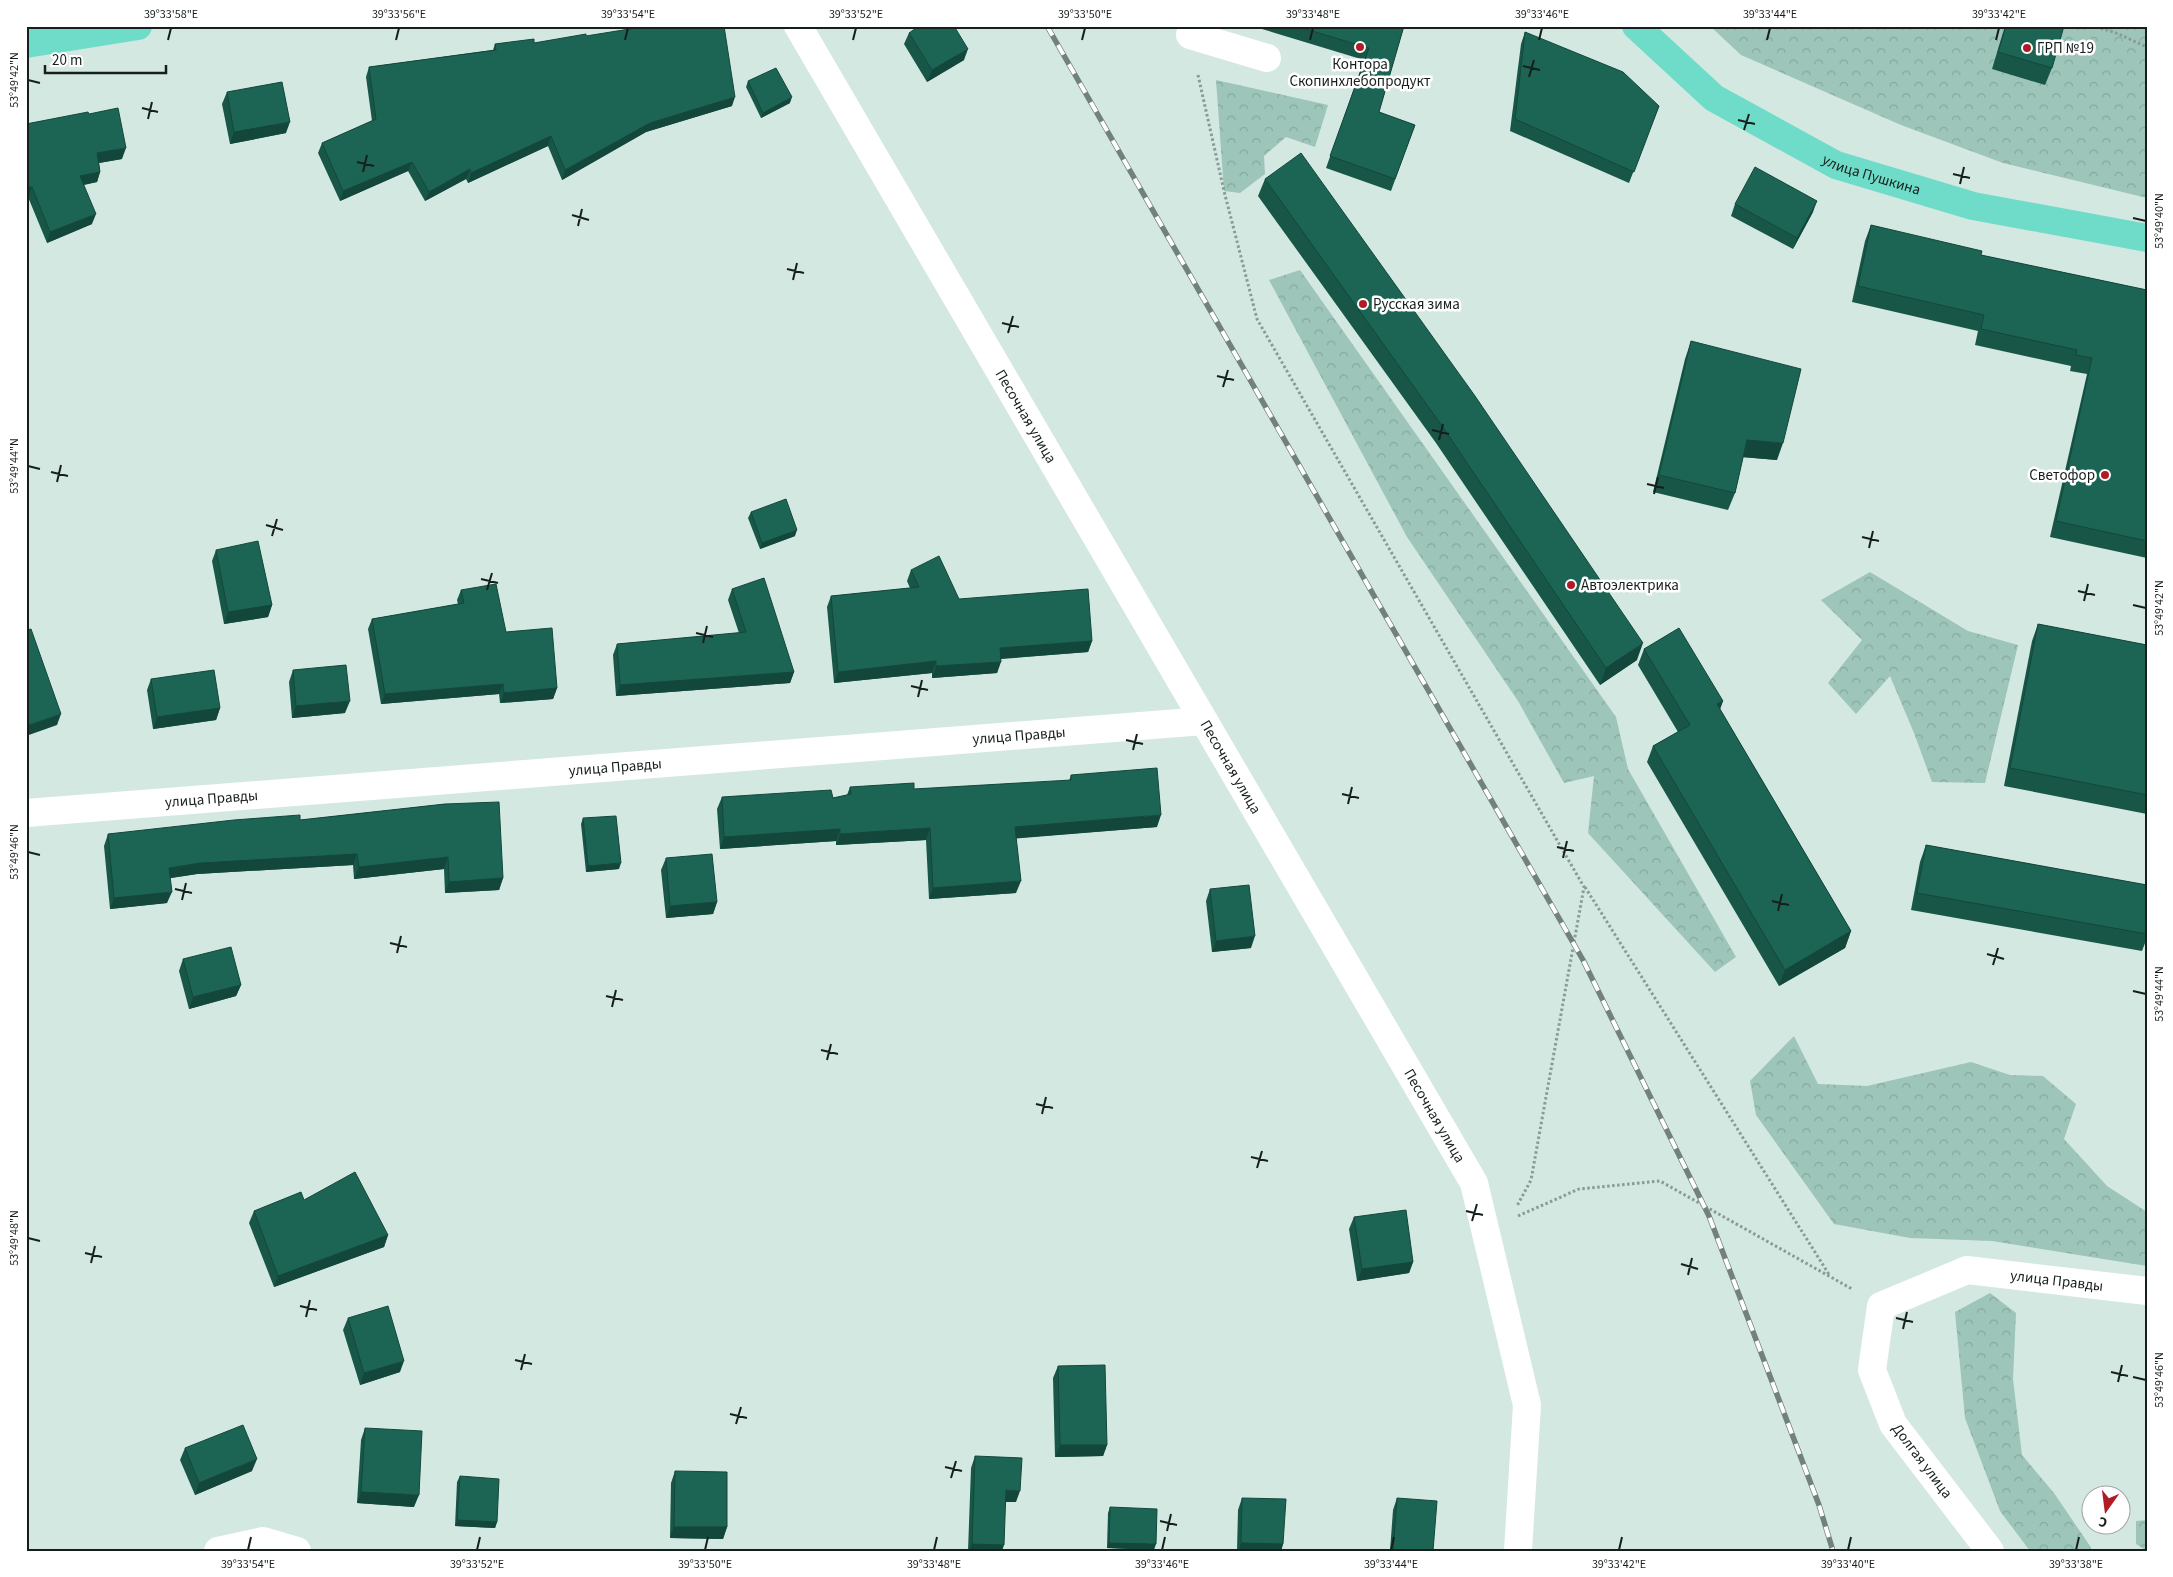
<svg xmlns="http://www.w3.org/2000/svg" width="2173" height="1577" font-family="'Source Sans 3',sans-serif">
<defs>
<pattern id="forest-crowns" width="20" height="18" patternUnits="userSpaceOnUse" patternTransform="scale(1.25)"><rect width="20" height="18" fill="#9dc5b9"/><path d="M2 6a3 3 0 1 1 6 0M12 15a3 3 0 1 1 6 0" fill="none" stroke="#86a99e"/></pattern>
</defs>
<rect width="100%" height="100%" fill="#d3e8e1"/>
<g fill="url(#forest-crowns)">
<path d="M1710 26H2147V198L2003 163 1901 125 1741 55Z"/>
<path d="M1216 80 1328 105 1315 147 1286 137 1264 156 1265 174 1240 193 1224 191Z"/>
<path d="M1300 270 1616 717 1628 769 1736 957 1715 972 1588 833 1594 776 1564 783 1518 701 1407 537 1269 280Z"/>
<path d="M1870 572 1968 631 2018 645 1985 783 1932 782 1914 733 1890 676 1856 714 1828 683 1862 640 1821 600Z"/>
<path d="M1794 1036 1818 1084 1867 1086 1971 1062 2010 1075 2043 1076 2076 1104 2064 1139 2107 1186 2147 1212V1266L1992 1241 1910 1238 1834 1224 1756 1115 1750 1081Z"/>
<path d="M1990 1293 2016 1313 2013 1379 2022 1455 2054 1493 2090 1546 2092 1551H2030L2000 1511 1965 1418 1955 1312Z"/>
<path d="M2147 1520V1551L2136 1544V1521Z"/>
</g>
<g fill="none" stroke-linecap="round" stroke-linejoin="round">
<g stroke="#8a9a95" stroke-width="3" stroke-dasharray="2.5 2.5" stroke-linecap="butt">
<path d="M2091 26 2114 32 2147 47"/>
<path d="M1198 75 1224 191 1257 319 1584 887 1531 1180 1517 1206"/>
<path d="M1585 887 1830 1276"/>
<path d="M1518 1216 1579 1189 1660 1181 1852 1289"/>
</g>
<g stroke="#fff" stroke-width="28">
<path id="s1" d="M798 26 1474 1183 1527 1405 1518 1551"/>
<path d="M1192 26 1190 35 1267 58"/>
<path id="s2" d="M26 813 1204 721"/>
<path d="M218 1551 263 1541 297 1551"/>
<path id="s3" d="M1990 1551 1893 1424 1872 1370 1881 1306 1967 1270 2147 1291"/>
</g>
<g stroke="#6edcc8" stroke-width="28">
<path id="s4" d="M1636 26 1714 98 1836 165 1973 206 2147 238"/>
<path d="M26 44 138 26"/>
</g>
<defs>
<path id="rail" d="M1047 26 1583 960 1709 1216 1819 1505 1833 1551"/>
</defs>
<use href="#rail" stroke="#73817c" stroke-width="5.5"/>
<use href="#rail" stroke="#fff" stroke-width="4" stroke-dasharray="11" stroke-linecap="butt"/>
</g>
<g fill="#185748">
<path d="M1252 26H1404L1379 112 1415 125 1391 191 1326 168 1364 60Z"/>
<path d="M2005 26H2064L2052 68 2045 85 1992 69Z"/>
<path d="M1525 32 1659 106 1629 183 1510 131 1521 44Z"/>
<path d="M909 33 964 60 927 82 904 44Z"/>
<path d="M586 36 732 106 646 132 562 180 548 146 468 183 466 179 425 201 408 171 340 201 318 153 322 143 372 121 366 77 369 67 493 50 495 44 534 43Z"/>
<path d="M748 81 790 103 761 118 746 87Z"/>
<path d="M227 92 286 133 230 144 222 104Z"/>
<path d="M89 114 122 159 99 163 100 172 97 182 84 185 92 224 47 243 28 197 26 124Z"/>
<path d="M1265 179 1637 660 1600 685 1436 443 1258 196Z"/>
<path d="M1735 204 1813 212 1793 249 1731 216Z"/>
<path d="M1871 225 1981 255 2147 290V558L2050 537 2087 374 2070 371 2071 366 1975 345 1978 331 1852 302 1865 241Z"/>
<path d="M1691 341 1777 460 1743 457 1735 493 1728 510 1653 492 1685 359Z"/>
<path d="M751 512 795 536 760 549 748 518Z"/>
<path d="M216 550 272 605 268 617 224 624 212 561Z"/>
<path d="M911 570 959 599 1092 641 1088 652 1001 659 997 673 932 678V673L834 683 827 607 831 596 910 588 907 581Z"/>
<path d="M732 589 794 672 790 683 616 696 613 655 617 644 739 633 728 600Z"/>
<path d="M461 590 506 632 557 688 553 699 500 703 499 694 381 704 368 629 372 619 458 604 457 600Z"/>
<path d="M2038 624 2147 645V814L2004 786 2032 641Z"/>
<path d="M1644 649 1723 701 1720 709 1851 931 1845 948 1779 986 1647 762 1653 746 1678 732 1638 665Z"/>
<path d="M293 670 345 713 292 718 289 682Z"/>
<path d="M151 679 220 708 216 720 153 729 147 690Z"/>
<path d="M1071 775 1157 827 1016 838V893L929 899 926 840 836 845V841L720 849 717 809 722 797 833 798 847 795 850 787 914 789 1069 781Z"/>
<path d="M445 804 503 878 499 890 445 893 444 869 354 879 353 865 197 874 170 878 167 903 110 909 104 846 108 834 300 820Z"/>
<path d="M583 818 619 869 586 872 581 824Z"/>
<path d="M1926 845 2147 885V938L2142 951 1911 910 1920 862Z"/>
<path d="M666 858 717 902 713 914 666 918 661 870Z"/>
<path d="M1210 889 1251 948 1212 952 1206 901Z"/>
<path d="M183 959 241 985 236 996 189 1009 179 971Z"/>
<path d="M304 1200 388 1235 384 1247 274 1287 249 1223 254 1211Z"/>
<path d="M1354 1217 1413 1262 1409 1273 1357 1281 1349 1229Z"/>
<path d="M348 1318 400 1372 360 1385 343 1330Z"/>
<path d="M1058 1366 1107 1445 1103 1456 1055 1457 1053 1378Z"/>
<path d="M365 1428 414 1507 357 1503 361 1440Z"/>
<path d="M185 1448 252 1471 195 1495 180 1460Z"/>
<path d="M975 1456 1016 1502H1005L1002 1551H968L971 1468Z"/>
<path d="M675 1471 727 1527 723 1539 670 1538 671 1483Z"/>
<path d="M460 1476 497 1522 495 1528 455 1526 457 1482Z"/>
<path d="M1242 1498 1283 1544 1281 1551H1237L1238 1510Z"/>
<path d="M1397 1498 1433 1551H1390L1393 1510Z"/>
<path d="M1110 1507 1154 1550 1107 1548 1108 1513Z"/>
</g>
<g fill="#14473b">
<path d="M968 49 964 60 927 82 932 70Z"/>
<path d="M735 97 732 106 646 132 562 180 565 170 650 123Z"/>
<path d="M792 97 790 103 761 118 763 113Z"/>
<path d="M290 122 286 133 230 144 234 132Z"/>
<path d="M551 136 548 146 468 183 471 173Z"/>
<path d="M126 148 122 159 93 164 97 153Z"/>
<path d="M412 162 408 171 340 201 343 191Z"/>
<path d="M470 169 466 179 425 201 429 192Z"/>
<path d="M100 172 97 182 77 186 80 176Z"/>
<path d="M26 187H32L28 197H26Z"/>
<path d="M1817 201 1813 212 1793 249 1797 238Z"/>
<path d="M96 214 92 224 47 243 50 232Z"/>
<path d="M1747 440 1783 443 1777 460 1741 457Z"/>
<path d="M797 530 795 536 760 549 762 543Z"/>
<path d="M272 605 268 617 224 624 228 612Z"/>
<path d="M1092 641 1088 652 996 659 1000 648Z"/>
<path d="M1643 643 1637 660 1600 685 1606 668Z"/>
<path d="M936 661 932 673 834 683 838 672Z"/>
<path d="M1001 662 997 673 932 678 936 666Z"/>
<path d="M794 672 790 683 616 696 620 685Z"/>
<path d="M503 684 499 694 381 704 385 694Z"/>
<path d="M557 688 553 699 500 703 504 693Z"/>
<path d="M350 701 345 713 292 718 296 706Z"/>
<path d="M1723 701 1717 717V704Z"/>
<path d="M220 708 216 720 153 729 157 717Z"/>
<path d="M61 714 57 725 26 736V726Z"/>
<path d="M1161 815 1157 827 1010 839 1015 827Z"/>
<path d="M930 828 926 840 836 845 840 834Z"/>
<path d="M840 829 836 841 720 849 724 837Z"/>
<path d="M357 854 353 865 197 874 165 879 169 868 201 863Z"/>
<path d="M448 857 444 869 354 879 359 867Z"/>
<path d="M621 863 619 869 586 872 588 866Z"/>
<path d="M503 878 499 890 445 893 449 882Z"/>
<path d="M1021 881 1016 893 929 899 933 888Z"/>
<path d="M172 892 167 903 110 909 114 898Z"/>
<path d="M717 902 713 914 666 918 670 906Z"/>
<path d="M1851 931 1845 948 1779 986 1785 970Z"/>
<path d="M1255 936 1251 948 1212 952 1216 941Z"/>
<path d="M241 985 236 996 189 1009 193 997Z"/>
<path d="M388 1235 384 1247 274 1287 278 1276Z"/>
<path d="M1413 1262 1409 1273 1357 1281 1362 1269Z"/>
<path d="M404 1361 400 1372 360 1385 364 1373Z"/>
<path d="M1060 1445H1107L1103 1456 1055 1457Z"/>
<path d="M257 1459 252 1471 195 1495 199 1483Z"/>
<path d="M1006 1490 1020 1491 1016 1502H1002Z"/>
<path d="M361 1492 419 1495 414 1507 357 1503Z"/>
<path d="M457 1520 497 1522 495 1528 455 1526Z"/>
<path d="M674 1527H727L723 1539 670 1538Z"/>
<path d="M1109 1543 1156 1544 1154 1550 1107 1548Z"/>
<path d="M1241 1543 1283 1544 1281 1551H1239Z"/>
<path d="M972 1544 1004 1545 1002 1551H969Z"/>
</g>
<g fill="#1c6554" stroke="#14473b">
<path d="M648 26H724L735 97 650 123 565 170 551 136 471 173 470 169 429 192 412 162 343 191 322 143 376 119 369 67 496 50 495 44 534 39V43L586 34V36Z"/>
<path d="M919 26H954L968 49 932 70 909 33Z"/>
<path d="M1295 26H1404L1379 112 1415 125 1395 179 1330 156 1369 48Z"/>
<path d="M2006 26H2064L2052 68 1998 52Z"/>
<path d="M1525 32 1623 72 1659 106 1634 172 1515 119Z"/>
<path d="M776 68 792 97 763 113 748 81Z"/>
<path d="M282 82 290 122 234 132 227 92Z"/>
<path d="M118 108 126 148 97 153 100 172 80 176 96 214 50 232 32 187H26V124L88 112 89 114Z"/>
<path d="M1301 153 1475 396 1643 643 1606 668 1442 426 1265 179Z"/>
<path d="M1755 167 1817 201 1797 238 1735 204Z"/>
<path d="M1871 225 1982 251 1981 255 2147 290V541L2056 521 2092 358 2076 355 2077 350 1981 329 1984 315 1858 286Z"/>
<path d="M1691 341 1801 369 1783 443 1747 440 1735 493 1659 475Z"/>
<path d="M786 499 797 530 762 543 751 512Z"/>
<path d="M258 541 272 605 228 612 216 550Z"/>
<path d="M939 556 959 599 1088 589 1092 641 1000 648 1001 662 936 666V661L838 672 831 596 919 587 911 570Z"/>
<path d="M764 578 794 672 620 685 617 644 746 632 732 589Z"/>
<path d="M496 584 506 632 552 628 557 688 504 693 503 684 385 694 372 619 464 603 461 590Z"/>
<path d="M2038 624 2147 645V795L2010 768Z"/>
<path d="M1679 628 1723 701 1717 704 1851 931 1785 970 1653 746 1690 725 1644 649Z"/>
<path d="M31 629 61 714 26 726V630Z"/>
<path d="M346 665 350 701 296 706 293 670Z"/>
<path d="M214 670 220 708 157 717 151 679Z"/>
<path d="M1157 768 1161 815 1015 827 1021 881 933 888 930 828 840 834V829L724 837 722 797 831 790 833 798 851 794 850 787 914 783V789L1071 780V775Z"/>
<path d="M499 802 503 878 449 882 448 857 359 867 357 854 201 863 169 868 172 892 114 898 108 834 234 820 300 815V820L445 804Z"/>
<path d="M616 816 621 863 588 866 583 818Z"/>
<path d="M1926 845 2147 885V934L1917 893Z"/>
<path d="M712 854 717 902 670 906 666 858Z"/>
<path d="M1249 885 1255 936 1216 941 1210 889Z"/>
<path d="M231 947 241 985 193 997 183 959Z"/>
<path d="M355 1172 388 1235 278 1276 254 1211 301 1192 304 1200Z"/>
<path d="M1406 1210 1413 1262 1362 1269 1354 1217Z"/>
<path d="M388 1306 404 1361 364 1373 348 1318Z"/>
<path d="M1105 1365 1107 1445H1060L1058 1366Z"/>
<path d="M243 1425 257 1459 199 1483 185 1448Z"/>
<path d="M365 1428 422 1431 419 1495 361 1492Z"/>
<path d="M975 1456 1022 1458 1020 1491 1006 1490 1004 1545 972 1544Z"/>
<path d="M675 1471 727 1472V1527H674Z"/>
<path d="M460 1476 499 1479 497 1522 457 1520Z"/>
<path d="M1242 1498 1286 1499 1283 1544 1241 1543Z"/>
<path d="M1397 1498 1437 1501 1433 1551H1393Z"/>
<path d="M1110 1507 1157 1509 1156 1544 1109 1543Z"/>
</g>
<path fill="none" stroke="#171f1c" stroke-width="2" d="M168 40 171 28M396 40 399 28M625 40 628 28M853 40 856 28M1082 40 1085 28M1310 40 1313 28M1539 40 1542 28M1767 40 1770 28M1996 40 1999 28M1523 66 1540 70M1529 77 1534 60M28 80 40 83M142 108 158 112M148 119 152 102M1738 120 1755 124M1744 130 1749 114M357 162 374 166M363 172 367 155M1953 174 1970 178M1960 184 1964 167M572 215 589 220M2133 218 2146 221M578 226 582 209M787 269 804 273M793 280 797 263M1002 323 1019 327M1008 333 1013 316M1217 376 1234 380M1223 387 1228 370M1432 430 1449 434M1439 440 1443 424M28 466 40 469M51 472 68 476M57 482 61 465M1647 484 1664 488M1654 494 1658 477M266 525 283 530M272 536 277 519M1862 537 1879 541M1869 548 1873 531M481 579 498 583M487 590 492 573M2078 591 2095 595M2084 601 2088 584M2133 605 2146 608M696 633 713 637M703 643 707 626M911 686 928 690M918 697 922 680M1126 740 1143 744M1133 750 1137 734M1342 794 1359 798M1348 804 1352 787M1557 847 1574 851M28 852 40 855M1563 858 1567 841M175 889 192 893M182 900 186 883M1772 901 1789 905M1778 911 1782 894M390 943 407 947M397 953 401 936M1987 954 2004 959M1993 965 1998 948M2133 991 2146 994M606 996 623 1000M612 1007 616 990M821 1050 838 1054M827 1060 831 1044M1036 1104 1053 1108M1042 1114 1046 1097M1251 1157 1268 1161M1257 1168 1262 1151M1466 1211 1483 1215M1472 1221 1477 1204M28 1238 40 1241M85 1253 102 1257M91 1263 95 1246M1681 1264 1698 1269M1688 1275 1692 1258M300 1306 317 1310M306 1317 310 1300M1896 1318 1913 1322M1903 1329 1907 1312M515 1360 532 1364M521 1370 525 1354M2111 1372 2128 1376M2133 1377 2146 1380M2118 1382 2122 1365M730 1414 747 1418M736 1424 741 1407M945 1467 962 1471M951 1478 956 1461M1160 1521 1177 1525M1167 1531 1171 1514M248 1550 251 1537M477 1550 480 1537M705 1550 708 1537M934 1550 937 1537M1162 1550 1165 1537M1391 1550 1394 1537M1619 1550 1622 1537M1848 1550 1851 1537M2076 1550 2079 1537"/>
<g fill="#af1c26" stroke="#fff" stroke-width="2">
<circle cx="1360" cy="47" r="5"/>
<circle cx="2027" cy="48" r="5"/>
<circle cx="1363" cy="304" r="5"/>
<circle cx="2105" cy="475" r="5"/>
<circle cx="1571" cy="585" r="5"/>
</g>
<g text-anchor="middle" dominant-baseline="central" stroke-width="5" stroke-linejoin="round" paint-order="stroke">
<g font-size="15" fill="#171f1c" stroke="#fff" text-anchor="start">
<text x="2037" y="48">ГРП №19</text>
<text x="1360" y="64" text-anchor="middle">Контора<tspan x="1360" dy="17">Скопинхлебопродукт</tspan></text>
<text x="1373" y="304">Русская зима</text>
<text x="2095" y="475" text-anchor="end">Светофор</text>
<text x="1581" y="585">Автоэлектрика</text>
</g>
<g font-size="15" fill="#171f1c" stroke="#fff">
<text stroke="none"><textPath href="#s4" startOffset="282">улица Пушкина</textPath></text>
<text stroke="none"><textPath href="#s1" startOffset="452">Песочная улица</textPath></text>
<text stroke="none"><textPath href="#s2" startOffset="996">улица Правды</textPath></text>
<text stroke="none"><textPath href="#s1" startOffset="858">Песочная улица</textPath></text>
<text stroke="none"><textPath href="#s2" startOffset="591">улица Правды</textPath></text>
<text stroke="none"><textPath href="#s2" startOffset="186">улица Правды</textPath></text>
<text stroke="none"><textPath href="#s1" startOffset="1262">Песочная улица</textPath></text>
<text stroke="none"><textPath href="#s3" startOffset="466">улица Правды</textPath></text>
<text transform="translate(1922 1461) rotate(53)">Долгая улица</text>
</g>
</g>
<rect width="2173" height="1577" fill="none" stroke="#ffffff" stroke-width="55"/>
<g transform="translate(2106 1510) rotate(194)"><circle r="24" fill="#ffffff" stroke="#a2a5a4"/>
<path d="M0-4L9 19L0 12L-9 19Z" fill="#af1c26"/>
<text y="-8" font-size="14" font-weight="bold" text-anchor="middle" fill="#171f1c">С</text>
</g>
<path d="M45 65v8h121v-8" fill="none" stroke="#171f1c" stroke-width="2.5"/>
<text x="52" y="65" font-size="15" fill="#171f1c" stroke="#ffffff" stroke-width="4" paint-order="stroke">20 m</text>
<rect x="28" y="28" width="2118" height="1522" fill="none" stroke="#171f1c" stroke-width="2"/>
<g font-size="12" text-anchor="middle" fill="#171f1c">
<text x="171" y="18">39°33'58"E</text>
<text x="399" y="18">39°33'56"E</text>
<text x="628" y="18">39°33'54"E</text>
<text x="856" y="18">39°33'52"E</text>
<text x="1085" y="18">39°33'50"E</text>
<text x="1313" y="18">39°33'48"E</text>
<text x="1542" y="18">39°33'46"E</text>
<text x="1770" y="18">39°33'44"E</text>
<text x="1999" y="18">39°33'42"E</text>
<text transform="translate(14 80) rotate(-90)" y="4">53°49'42"N</text>
<text transform="translate(2159 221) rotate(-90)" y="4">53°49'40"N</text>
<text transform="translate(14 466) rotate(-90)" y="4">53°49'44"N</text>
<text transform="translate(2159 608) rotate(-90)" y="4">53°49'42"N</text>
<text transform="translate(14 852) rotate(-90)" y="4">53°49'46"N</text>
<text transform="translate(2159 994) rotate(-90)" y="4">53°49'44"N</text>
<text transform="translate(14 1238) rotate(-90)" y="4">53°49'48"N</text>
<text transform="translate(2159 1380) rotate(-90)" y="4">53°49'46"N</text>
<text x="248" y="1568">39°33'54"E</text>
<text x="477" y="1568">39°33'52"E</text>
<text x="705" y="1568">39°33'50"E</text>
<text x="934" y="1568">39°33'48"E</text>
<text x="1162" y="1568">39°33'46"E</text>
<text x="1391" y="1568">39°33'44"E</text>
<text x="1619" y="1568">39°33'42"E</text>
<text x="1848" y="1568">39°33'40"E</text>
<text x="2076" y="1568">39°33'38"E</text>
</g>
</svg>
